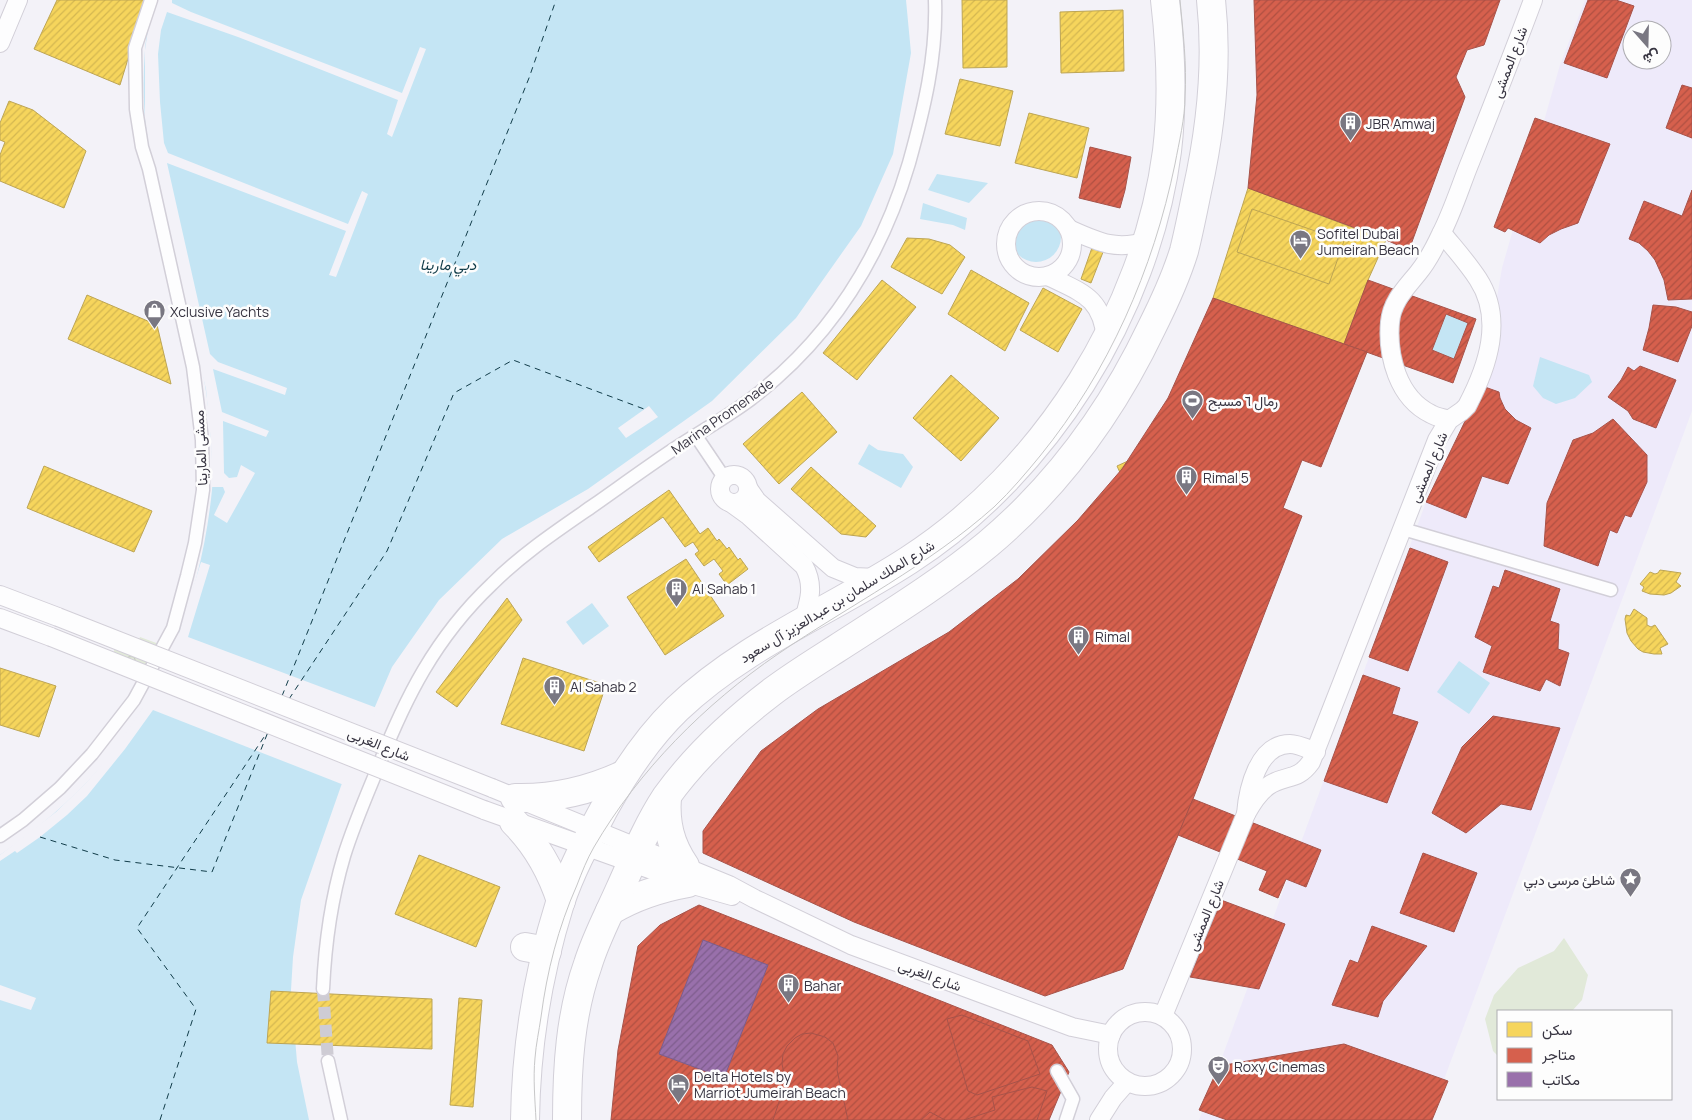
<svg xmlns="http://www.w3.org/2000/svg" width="1692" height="1120" font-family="Manrope,Vazirmatn,sans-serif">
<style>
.built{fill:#eeeafa;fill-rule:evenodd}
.green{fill:#e1e9d9}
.park{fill:url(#park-crowns)}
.water{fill:#c4e5f4}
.pier{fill:#f3f2f8}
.homes{fill:url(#homes-hatch);stroke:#bda554}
.shops{fill:url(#shops-hatch);stroke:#a7534a;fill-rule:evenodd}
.offices{fill:url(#offices-hatch);stroke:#7c5e8c}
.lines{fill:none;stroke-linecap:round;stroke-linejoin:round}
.ferry{stroke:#113c49;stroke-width:1;stroke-dasharray:6 5;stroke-linecap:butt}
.pedestrian-tunnel{stroke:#ceccd4;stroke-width:12;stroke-dasharray:12 6;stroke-linecap:butt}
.pedestrian-casing{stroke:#d2cfd8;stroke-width:15}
.minor-casing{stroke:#d2cfd8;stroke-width:20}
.primary-casing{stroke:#d2cfd8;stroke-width:30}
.pedestrian{stroke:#fdfdfe;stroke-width:12}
.minor{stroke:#fdfdfe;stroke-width:18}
.primary{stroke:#fdfdfe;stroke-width:28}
.tram{stroke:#c7c7c8;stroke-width:1}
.minor-bridge-casing{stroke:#d2cfd8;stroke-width:20;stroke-linecap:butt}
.minor-bridge{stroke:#fdfdfe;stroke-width:18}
.labels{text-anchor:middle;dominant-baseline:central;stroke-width:5;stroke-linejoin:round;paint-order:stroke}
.street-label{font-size:14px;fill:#383542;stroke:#fdfdfd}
.poi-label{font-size:14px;fill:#383542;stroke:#fdfdfd;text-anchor:start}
.water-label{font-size:15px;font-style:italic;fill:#113c49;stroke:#fdfdfd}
</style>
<defs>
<pattern id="park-crowns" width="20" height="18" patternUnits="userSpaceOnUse" patternTransform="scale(1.25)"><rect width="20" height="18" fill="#e1e9d9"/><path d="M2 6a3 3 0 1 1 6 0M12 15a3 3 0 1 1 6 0" fill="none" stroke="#c2c8bb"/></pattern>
<pattern id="homes-hatch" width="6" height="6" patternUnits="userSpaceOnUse" patternTransform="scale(1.25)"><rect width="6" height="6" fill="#f6d55c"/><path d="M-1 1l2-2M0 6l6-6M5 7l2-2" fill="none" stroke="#d4b751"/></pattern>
<pattern id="shops-hatch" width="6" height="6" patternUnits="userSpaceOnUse" patternTransform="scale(1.25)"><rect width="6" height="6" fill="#d6604d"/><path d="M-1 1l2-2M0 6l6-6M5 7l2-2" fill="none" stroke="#af5042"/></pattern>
<pattern id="offices-hatch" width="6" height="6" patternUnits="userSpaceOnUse" patternTransform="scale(1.25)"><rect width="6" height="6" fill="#9970ab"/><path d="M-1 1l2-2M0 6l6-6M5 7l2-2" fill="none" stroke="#7e5d8d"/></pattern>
</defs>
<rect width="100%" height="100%" fill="#f3f2f8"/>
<path class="built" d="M1585,0H1692V411L1429,1120H1199L1426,502L1482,386L1502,268L1560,65ZM1632,30H1662V60H1632Z"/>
<path class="green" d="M1564,938L1588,975L1582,1000L1572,1011H1498V1056L1493,1051L1485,1019L1494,995L1518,968L1554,951Z"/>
<path class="park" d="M140,637L159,644L144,683L108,668L115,648L133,655Z"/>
<g class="water">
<path d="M156,0H906L911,53L893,154L861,226L796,318L712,401L588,489L502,539L439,600L392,667L341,786L301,900L293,957L291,990L297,1062L309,1120H0V855C36,830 70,802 99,769C166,692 202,590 212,490C213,480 212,471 212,461C211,429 208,396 201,364C191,319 179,275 168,231C162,209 155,186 151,163C144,126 142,87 145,50C146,33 151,17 156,0Z"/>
<path d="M937,174L988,183L969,203L928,190Z"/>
<path d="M923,203L967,218L965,230L953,225L920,219Z"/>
<circle cx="1036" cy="237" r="25"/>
<path d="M1446,314L1468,323L1454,359L1432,350Z"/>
<path d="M1540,357L1589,375L1592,382L1575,398L1556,404L1543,398L1533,386Z"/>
<path d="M869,444L878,450L903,454L913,467L901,488L858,464Z"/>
<path d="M592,603L609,626L583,645L566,622Z"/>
<path d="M1459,661L1490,683L1469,714L1437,692Z"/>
</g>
<g class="pier">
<path d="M156,0H172V3L191,12L402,93L420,47L426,49L392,137L387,134L398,100L238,37L167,12L161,30L158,54L160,102L164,143L168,153L348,224L362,191L368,194L336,277L329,275L346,231L167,163L210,354L218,362L287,388L285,395L213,369L222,412L269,431L266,437L223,421L224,473L229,478L237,477L241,465L255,473L227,523L214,515L225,492L223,487H212L211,442L206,389L151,163L145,119V50L148,30Z"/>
<path d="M649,406L658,417L626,438L618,428Z"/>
<path d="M201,562L210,565L188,637L377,708L344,785L153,710L125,749L87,796L67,815L40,837L17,853L15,851L0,861V855L56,812L86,783L100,767L125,734L143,707L141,705L176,633H179Z"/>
<path d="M0,985L36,998L31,1010L0,1000Z"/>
</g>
<g class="homes">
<path d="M57,0H146L120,85L34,49Z"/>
<path d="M962,0H1007V67L963,68Z"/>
<path d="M1264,0H1329L1341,30L1287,53Z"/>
<path d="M1363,0H1394L1387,14L1363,2Z"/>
<path d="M1123,10L1124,71L1061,73L1060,12Z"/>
<path d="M960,79L1013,91L1000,146L945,134Z"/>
<path d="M1377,96L1401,157L1302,197L1277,137Z"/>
<path d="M9,101L33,110L86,151L64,208L0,181V155L5,142L0,140V123Z"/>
<path d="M1029,113L1089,128L1077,178L1015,163Z"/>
<path d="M1248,188L1386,240L1368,280L1344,344L1213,298Z"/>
<path d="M1252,209L1344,241L1329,284L1237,252Z"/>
<path d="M907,238L929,239L950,245L965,257L942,294L891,267Z"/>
<path d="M1094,242L1105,247L1091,283L1081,279Z"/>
<path d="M971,270L1029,303L1005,351L948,314Z"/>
<path d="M882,280L916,307L857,380L823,353Z"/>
<path d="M1043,288L1082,309L1058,352L1020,330Z"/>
<path d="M87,295L157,325L171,384L68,339Z"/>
<path d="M1275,339L1296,390L1215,425L1193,374Z"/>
<path d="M951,375L999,418L961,461L913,418Z"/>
<path d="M802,392L837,432L779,484L743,444Z"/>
<path d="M1211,423L1257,526L1163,568L1117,466Z"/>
<path d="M44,466L152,511L134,552L27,508Z"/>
<path d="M811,467L876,526L866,537L841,534L791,489Z"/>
<path d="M669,490L700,534L708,528L717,541L719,539L727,549L729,547L738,560L740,558L748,569L727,585L719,574L723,571L714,559L704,566L695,554L699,551L693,542L685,547L663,517L599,562L588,547Z"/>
<path d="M686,559L724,616L665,655L627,597Z"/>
<path d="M1660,570L1681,573L1676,582L1681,586L1671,593L1664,595L1650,594L1642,591L1644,587L1640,584L1650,572L1655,574L1658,573Z"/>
<path d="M507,598L522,620L457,707L436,692Z"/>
<path d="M1115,606L1157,707L1074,742L1032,641Z"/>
<path d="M1634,609L1647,618V625L1651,627L1655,625L1668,644L1660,648L1662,654H1654L1643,652L1638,649L1631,641L1627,633L1625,619L1626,615L1630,616Z"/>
<path d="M523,658L606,685L584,751L501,724Z"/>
<path d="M0,668L56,686L39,737L0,725Z"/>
<path d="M1009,723L1043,801L1064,792L1073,814L978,855L969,835L994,824L960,744Z"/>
<path d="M769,759L859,789L826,884L736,854Z"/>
<path d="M419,855L500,887L476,947L395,914Z"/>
<path d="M1045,879L1075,951L1025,973L994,900Z"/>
<path d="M829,962L840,966L834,983L822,979Z"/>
<path d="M865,978L877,982L871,999L859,995Z"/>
<path d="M271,991L432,999V1049L267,1043Z"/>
<path d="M459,998L482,1000L473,1107L450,1105Z"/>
<path d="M912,1009L927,1065L855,1085L840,1029Z"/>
<path d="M695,1095L701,1120H626L624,1112Z"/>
</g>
<g class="shops">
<path d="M1254,0H1500L1484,45L1467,50L1456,77L1465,97L1409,250L1377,236L1248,188L1257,95Z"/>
<path d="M1588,0H1616L1634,6L1607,78L1564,63Z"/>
<path d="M1682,85L1692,88V138L1666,128Z"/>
<path d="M1535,118L1610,144L1578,223L1561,229L1549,235L1540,243L1508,228L1505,232L1494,227Z"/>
<path d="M1090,147L1131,157L1125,190L1120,208L1079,198Z"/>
<path d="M1692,190V299L1668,300L1664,280L1655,260L1648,251L1639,243L1629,239L1644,201L1682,216Z"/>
<path d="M1368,280L1476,319L1453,383L1344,344ZM1446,314L1468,323L1454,359L1432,350Z"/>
<path d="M1213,298L1367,352L1321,467L1302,460L1283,508L1302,516L1193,799L1123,969L1045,996L854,922L703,853V831L761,751L818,709L949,632L1018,579L1078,520L1122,469L1168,398Z"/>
<path d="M1653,305L1676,307L1692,312V326L1678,362L1643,350L1649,328Z"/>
<path d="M1640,366L1676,380L1656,428L1633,419L1628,411L1608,397L1621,380L1628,367L1634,371Z"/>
<path d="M1482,386L1499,392L1500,398L1505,409L1516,420L1531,428L1508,484L1482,476L1466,518L1426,502Z"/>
<path d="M1613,419L1647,455V482L1631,517L1625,515L1617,533L1610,530L1598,566L1544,546L1547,503L1573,440L1593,433Z"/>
<path d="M1410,548L1448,562L1408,671L1369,657Z"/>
<path d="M1505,570L1560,589L1550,621L1559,624L1558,649L1569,653L1560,686L1546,679L1540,691L1483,672L1492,646L1475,637L1493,586L1499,588Z"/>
<path d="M1363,675L1400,688L1392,714L1418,722L1387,803L1324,781Z"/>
<path d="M1493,716L1560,728L1531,810L1501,804L1466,833L1432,813L1462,747Z"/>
<path d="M1193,799L1321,850L1306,887L1286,879L1278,898L1259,890L1267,871L1178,835Z"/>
<path d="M1423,853L1477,873L1454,932L1400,913Z"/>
<path d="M1221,900L1285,924L1259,989L1190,977Z"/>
<path d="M699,905L1052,1045L1069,1072L1049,1120H611L618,1050L638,946L660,925Z"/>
<path d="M1372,926L1427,946L1383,1001L1378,1017L1332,1005L1350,960L1358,963Z"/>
<path d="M962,1015L1028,1041L1040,1074L977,1095L968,1091L947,1019Z"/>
<path d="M811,1033L825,1037L833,1043L838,1056L837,1070L848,1120H773L780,1099L790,1079L784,1073L782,1064L783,1054L787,1046L795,1038L802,1034Z"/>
<path d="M1344,1044L1448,1081L1432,1120H1227L1199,1110L1219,1066Z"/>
<path d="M1032,1087L1047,1091L1037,1120H964L995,1110L992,1097Z"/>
<path d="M930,1112L945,1120H921Z"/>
</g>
<path class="offices" d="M703,940L768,965L724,1078L659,1054Z"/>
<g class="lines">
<g class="ferry">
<path d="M282,696L529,78L556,0"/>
<path d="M289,699L387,551L454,393L513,360L644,409"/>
<path d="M40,837L115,860L212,872L268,732"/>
<path d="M160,1120L196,1009L137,928L266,734"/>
</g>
<path class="pedestrian-tunnel" d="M323,989L328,1061"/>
<defs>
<g id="pedestrian">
<path d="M696,436L725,479"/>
<path d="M1403,529L1611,590"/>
<path d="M0,836L23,820L60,788L92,754L134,700L173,628L187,576L195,543L203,490L202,440L193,367L149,169L142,147L136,109L135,48L151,0"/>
<path d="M323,989C325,944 331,900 344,856C353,827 365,799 377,770C405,698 435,638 492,584C523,553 558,530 594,505C621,486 647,467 674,449C700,432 727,417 751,399C831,338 881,258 909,163C924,109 937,56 935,0"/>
<path d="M328,1061L341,1120"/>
<path d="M1057,1071L1073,1099L1066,1120"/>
</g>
<g id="minor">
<path d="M0,43L18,0"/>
<circle cx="1039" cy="244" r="33"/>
<path d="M1069,229C1098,242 1116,251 1147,241"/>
<path d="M1048,276C1082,293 1102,297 1106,339"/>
<path d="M1449,420C1443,418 1436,417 1431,414C1398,398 1387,356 1390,322C1392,301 1406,288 1418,273C1427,262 1435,247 1441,234C1453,211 1461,184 1471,160C1492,107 1513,54 1533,0"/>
<circle cx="734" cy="489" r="14"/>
<path d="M748,488L757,501L833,568L855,577L876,578"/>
<path d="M731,503L749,516L804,566C815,586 809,602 803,622"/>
<path d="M0,595L58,617"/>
<path d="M0,618L51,637"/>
<path d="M492,788L729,885L755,899L851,945L1072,1027L1111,1035"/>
<path d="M484,810L697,886L732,896"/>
<path d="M1246,814C1252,803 1258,793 1268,786C1285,774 1297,782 1311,762L1437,440L1449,420L1462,411L1467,406C1488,366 1504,319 1478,279C1467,262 1454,248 1442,233"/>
<circle cx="1145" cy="1049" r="37"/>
<path d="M1163,1016L1246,814C1248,789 1258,744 1290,744C1298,744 1308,749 1316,752"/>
<path d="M1099,1120L1113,1098L1127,1082"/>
</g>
<g id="primary">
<path d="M667,797C665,823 670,844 685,866"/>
<path d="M515,798C554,799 588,791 623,775"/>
<path d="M514,822C537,845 551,870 561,901"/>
<path d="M610,911C635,896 660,888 688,883"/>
<path d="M525,947L547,951"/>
<path d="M525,1120C526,1047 538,973 560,903C571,870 588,839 604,809C624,773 647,738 677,709C744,645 832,610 909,560C1045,472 1146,312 1167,151C1173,101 1171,51 1165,0"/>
<path d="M567,1120C567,1067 570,1015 588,964C596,938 609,914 620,889C634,858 647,826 666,797C694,758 735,720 773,691C793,676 814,663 836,649C887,616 941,583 988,544C1058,485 1113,409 1152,327C1164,303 1176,277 1184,251C1189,231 1193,211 1197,191C1211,128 1218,64 1211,0"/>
</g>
</defs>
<use href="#pedestrian" class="pedestrian-casing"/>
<use href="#minor" class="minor-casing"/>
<use href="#primary" class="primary-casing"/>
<use href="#pedestrian" class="pedestrian"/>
<use href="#minor" class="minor"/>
<use href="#primary" class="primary"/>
<path class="tram" d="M536,1120C535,1100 533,1078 535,1058C536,1044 539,1031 541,1017C547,971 558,928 577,885C582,872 587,859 594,847C639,770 705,704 778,654C850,605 929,565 994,507C1011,491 1026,473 1040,456C1109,371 1153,270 1175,164C1179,142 1185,119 1185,96C1187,65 1183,32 1180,0"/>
<defs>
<g id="minor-bridge">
<path d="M58,617L492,788"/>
<path d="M51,637L484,810"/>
</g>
</defs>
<use href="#minor-bridge" class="minor-bridge-casing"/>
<use href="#minor-bridge" class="minor-bridge"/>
</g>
<defs>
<symbol id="building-pin" viewBox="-11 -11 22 30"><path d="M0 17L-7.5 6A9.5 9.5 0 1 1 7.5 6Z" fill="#797782" stroke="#fdfdfd"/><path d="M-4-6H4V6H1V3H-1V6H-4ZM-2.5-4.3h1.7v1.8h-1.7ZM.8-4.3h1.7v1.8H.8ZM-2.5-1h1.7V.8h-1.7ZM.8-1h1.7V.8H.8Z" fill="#fff"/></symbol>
<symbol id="hotel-pin" viewBox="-11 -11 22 30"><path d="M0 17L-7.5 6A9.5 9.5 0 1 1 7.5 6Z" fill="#797782" stroke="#fdfdfd"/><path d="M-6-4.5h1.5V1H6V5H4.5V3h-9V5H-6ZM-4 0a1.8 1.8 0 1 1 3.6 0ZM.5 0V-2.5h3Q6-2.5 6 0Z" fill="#fff"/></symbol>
<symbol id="shop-pin" viewBox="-11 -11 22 30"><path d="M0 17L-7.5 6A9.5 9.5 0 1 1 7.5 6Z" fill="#797782" stroke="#fdfdfd"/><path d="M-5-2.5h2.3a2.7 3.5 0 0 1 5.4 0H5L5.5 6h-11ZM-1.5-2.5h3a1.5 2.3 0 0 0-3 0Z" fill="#fff"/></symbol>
<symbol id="stadium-pin" viewBox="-11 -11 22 30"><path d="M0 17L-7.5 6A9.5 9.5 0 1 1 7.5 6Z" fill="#797782" stroke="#fdfdfd"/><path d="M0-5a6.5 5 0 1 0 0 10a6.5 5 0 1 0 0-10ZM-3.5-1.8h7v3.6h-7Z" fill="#fff"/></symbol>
<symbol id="sight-pin" viewBox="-11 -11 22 30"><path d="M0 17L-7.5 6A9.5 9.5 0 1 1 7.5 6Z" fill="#797782" stroke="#fdfdfd"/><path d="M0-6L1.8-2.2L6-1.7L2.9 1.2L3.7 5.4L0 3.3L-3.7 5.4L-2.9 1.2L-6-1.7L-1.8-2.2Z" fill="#fff"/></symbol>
<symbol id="theatre-pin" viewBox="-11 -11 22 30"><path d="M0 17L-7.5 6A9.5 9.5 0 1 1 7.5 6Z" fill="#797782" stroke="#fdfdfd"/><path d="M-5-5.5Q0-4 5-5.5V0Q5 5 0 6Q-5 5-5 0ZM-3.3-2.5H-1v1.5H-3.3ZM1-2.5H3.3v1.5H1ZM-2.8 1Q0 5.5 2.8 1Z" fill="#fff"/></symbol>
</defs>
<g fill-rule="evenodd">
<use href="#building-pin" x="1338" y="110" width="25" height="34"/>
<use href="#hotel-pin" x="1288" y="228" width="25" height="34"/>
<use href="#shop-pin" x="142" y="298" width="25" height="34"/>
<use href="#stadium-pin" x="1180" y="388" width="25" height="34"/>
<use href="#building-pin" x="1174" y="464" width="25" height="34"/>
<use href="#building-pin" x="664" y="576" width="25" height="34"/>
<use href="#building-pin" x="1066" y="624" width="25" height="34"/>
<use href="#building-pin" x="542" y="674" width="25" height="34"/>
<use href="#sight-pin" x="1618" y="866" width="25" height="34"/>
<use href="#building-pin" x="776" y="972" width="25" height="34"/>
<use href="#theatre-pin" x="1206" y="1054" width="25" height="34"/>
<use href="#hotel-pin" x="666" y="1072" width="25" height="34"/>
</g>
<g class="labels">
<g class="street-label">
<text transform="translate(1509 62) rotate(-69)">شارع الممشى</text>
<text transform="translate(722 416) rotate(-35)">Marina Promenade</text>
<text transform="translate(200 448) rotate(-93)">ممشى المارينا</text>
<text transform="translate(1428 467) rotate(-67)">شارع الممشى</text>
<text transform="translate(837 601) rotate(-31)">شارع الملك سلمان بن عبدالعزيز آل سعود</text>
<text transform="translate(379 744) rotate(22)">شارع الغربى</text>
<text transform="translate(1205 915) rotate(-68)">شارع الممشى</text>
<text transform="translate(930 975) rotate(20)">شارع الغربى</text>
</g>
<g class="poi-label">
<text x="1366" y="123">JBR Amwaj</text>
<text x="1317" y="233">Sofitel Dubai<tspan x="1317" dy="16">Jumeirah Beach</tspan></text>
<text x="170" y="311">Xclusive Yachts</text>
<text x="1208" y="400">رمال ٦ مسبح</text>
<text x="1203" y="477">Rimal 5</text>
<text x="692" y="588">Al Sahab 1</text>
<text x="1095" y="636">Rimal</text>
<text x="570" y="686">Al Sahab 2</text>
<text x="1615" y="879" text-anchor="end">شاطئ مرسى دبي</text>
<text x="804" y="985">Bahar</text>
<text x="1234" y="1066">Roxy Cinemas</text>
<text x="694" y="1076">Delta Hotels by<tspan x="694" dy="16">Marriot Jumeirah Beach</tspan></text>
</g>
<g class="water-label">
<text x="448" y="264">دبي مارينا</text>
</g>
</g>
<rect x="1497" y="1010" width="175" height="90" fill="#fdfdfd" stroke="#aeadb2"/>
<rect x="1507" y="1022" width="25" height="15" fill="#f6d55c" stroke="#aeadb2"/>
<text x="1542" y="1035" font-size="15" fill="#383542">سكن</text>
<rect x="1507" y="1048" width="25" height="15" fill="#d6604d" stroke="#aeadb2"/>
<text x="1542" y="1060" font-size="15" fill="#383542">متاجر</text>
<rect x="1507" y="1072" width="25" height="15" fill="#9970ab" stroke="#aeadb2"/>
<text x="1542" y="1085" font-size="15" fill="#383542">مكاتب</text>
<g transform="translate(1647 45) rotate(160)"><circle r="24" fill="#fdfdfd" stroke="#aeadb2"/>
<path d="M0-4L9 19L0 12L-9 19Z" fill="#797782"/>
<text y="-8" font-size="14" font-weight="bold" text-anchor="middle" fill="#383542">ش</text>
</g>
</svg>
